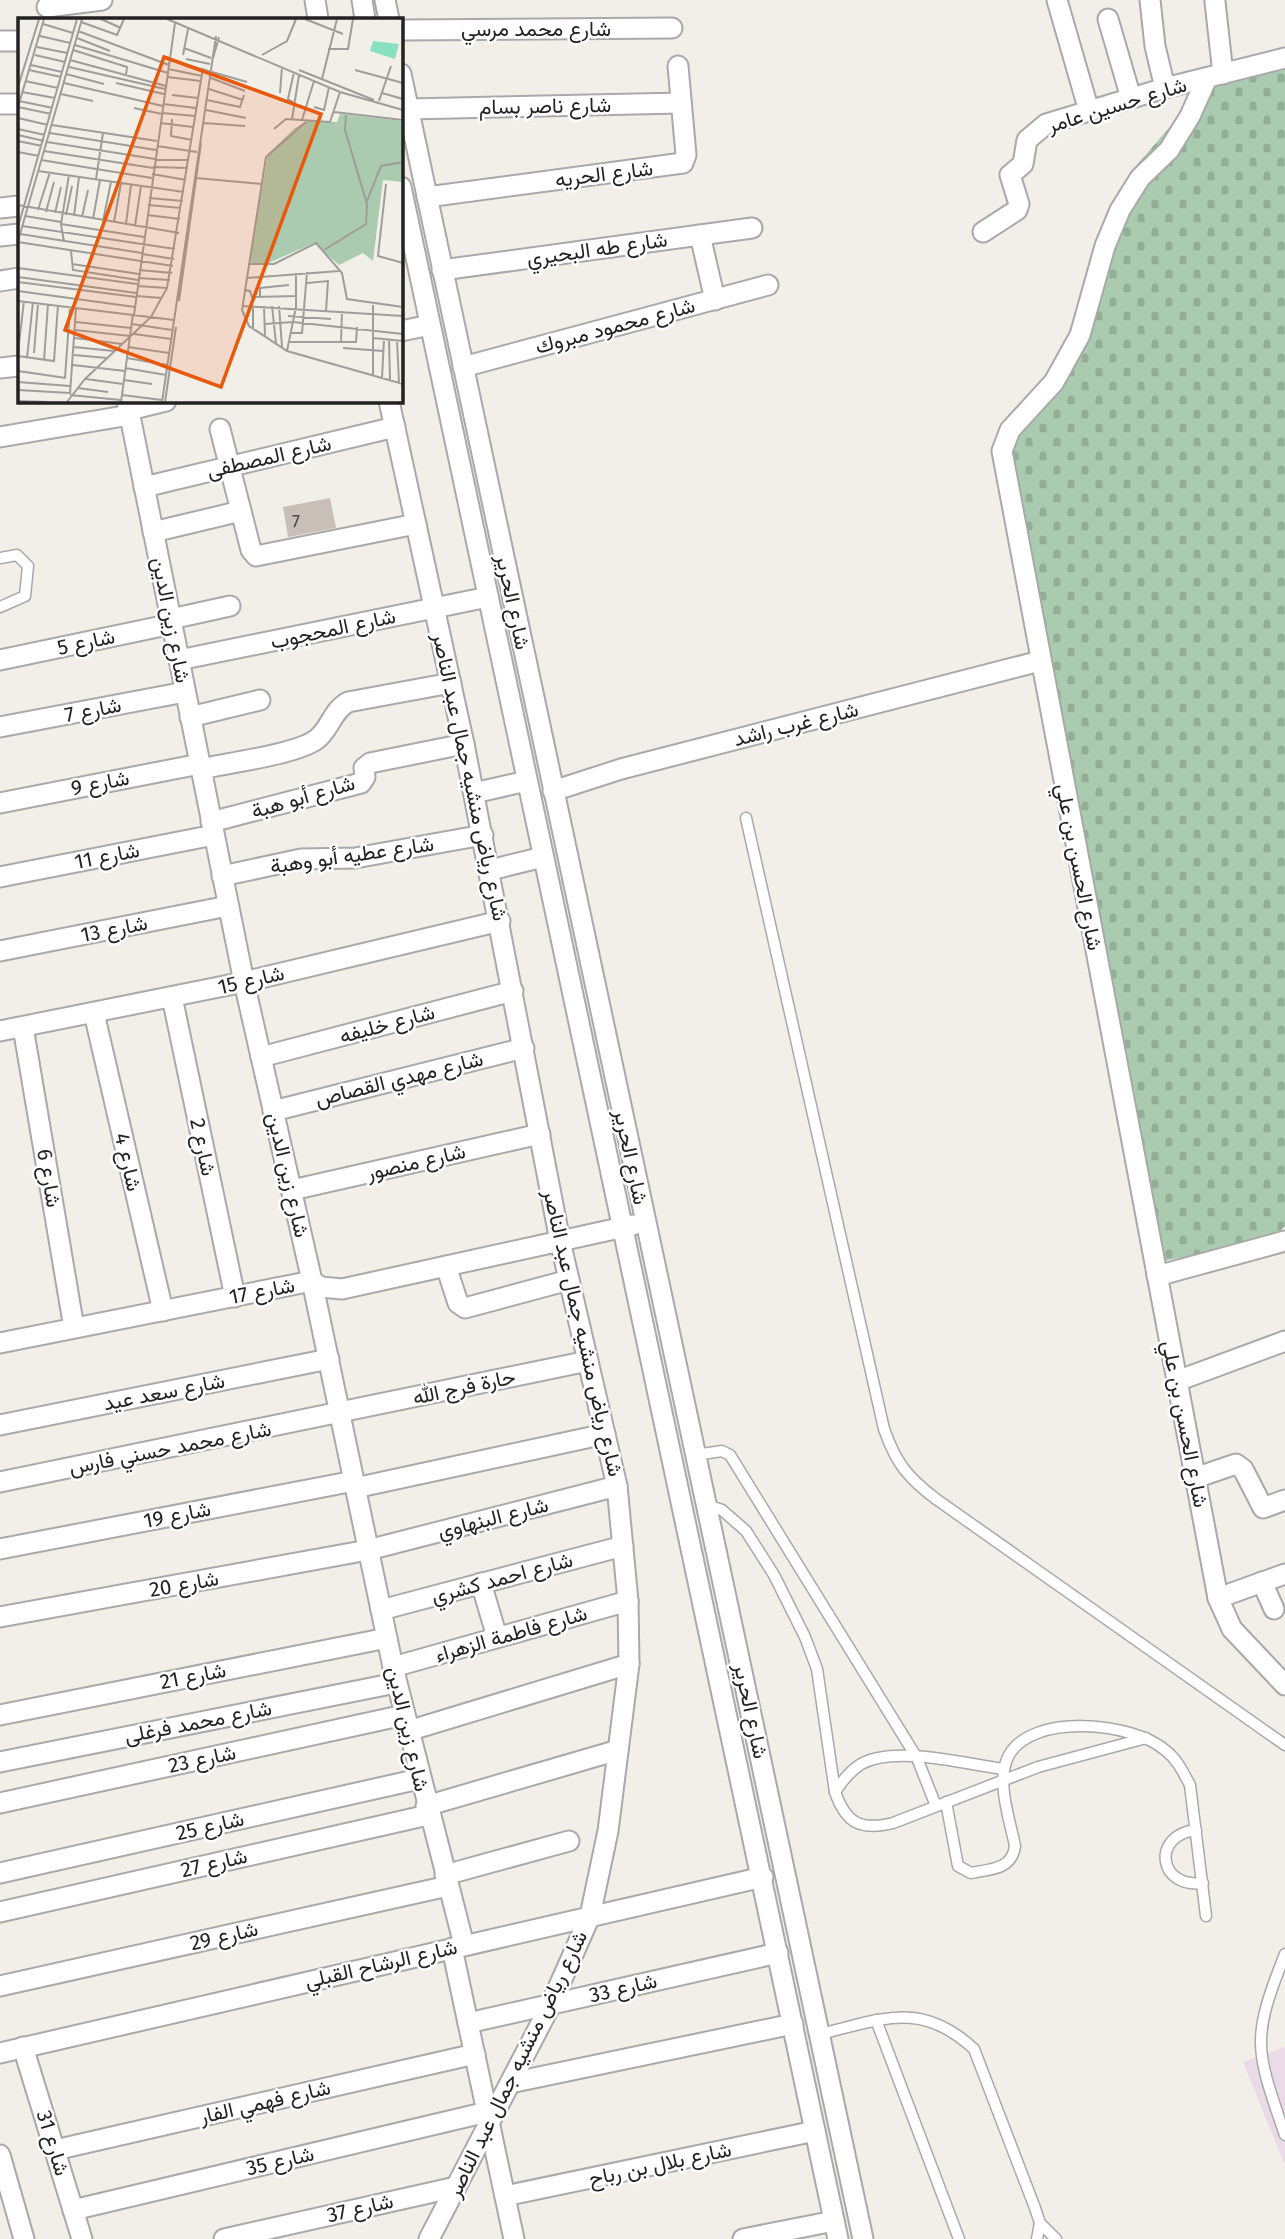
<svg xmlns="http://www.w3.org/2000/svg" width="1285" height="2239" font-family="'Fira Sans',Vazirmatn,sans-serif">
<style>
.industrial{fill:#ebdbe8}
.cemetery{fill:url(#cemetery-stones)}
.building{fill:#c7bfb8}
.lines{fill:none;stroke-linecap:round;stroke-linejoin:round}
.service-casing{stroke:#a9a9a9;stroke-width:13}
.minor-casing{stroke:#a9a9a9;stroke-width:23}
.service{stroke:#fff;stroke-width:10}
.minor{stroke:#fff;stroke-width:19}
.labels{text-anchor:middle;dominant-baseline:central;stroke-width:5;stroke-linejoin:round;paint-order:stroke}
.number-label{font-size:18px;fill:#4b4948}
.street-label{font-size:21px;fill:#222;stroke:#fff}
.inset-road{fill:none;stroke:#9f9d99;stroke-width:2}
.view{fill:#e8590c;fill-opacity:0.15;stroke:#e8590c;stroke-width:3.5}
.inset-edge{fill:none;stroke:#222;stroke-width:3.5}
</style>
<defs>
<pattern id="cemetery-stones" width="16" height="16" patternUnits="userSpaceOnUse" patternTransform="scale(1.75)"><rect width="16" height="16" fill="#aacbaf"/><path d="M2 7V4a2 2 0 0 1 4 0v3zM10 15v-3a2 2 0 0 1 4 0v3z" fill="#92ae96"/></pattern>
</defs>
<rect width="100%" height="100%" fill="#f2efe9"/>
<path class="industrial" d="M1285,2047V2166L1243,2062Z"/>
<path class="cemetery" d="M1285,60V1226L1270,1241L1159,1262L1007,432L1059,374L1135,167L1207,84Z"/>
<path class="building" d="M330,498L336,528L288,537L283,507Z"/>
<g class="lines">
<defs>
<g id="service">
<path d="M0,558L17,555L28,566L25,596L0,607"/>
<path d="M746,818L884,1429C896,1463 907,1477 936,1499L1285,1745"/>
<path d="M695,1455L722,1451L730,1455L917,1758L936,1806"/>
<path d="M707,1505L722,1510L746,1531L774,1575L805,1637L817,1669L835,1792C846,1823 860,1831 893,1823L1038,1767L1146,1738"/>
<path d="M835,1792C842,1781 850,1771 861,1764C895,1745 965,1764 1003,1769"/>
<path d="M946,1802L958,1866L971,1873C990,1869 1012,1870 1015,1846C1010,1820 996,1782 1008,1757C1030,1712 1133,1722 1165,1750C1177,1759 1183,1772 1190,1785L1206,1916"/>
<path d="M1196,1830C1151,1835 1158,1889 1203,1883"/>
<path d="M1285,1954C1251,2040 1255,2048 1285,2135"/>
<path d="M876,2020L959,2239"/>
<path d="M820,2034C883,2019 921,2000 974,2049L1035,2208L1040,2223L1037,2239"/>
<path d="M1040,2223L1056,2239"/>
</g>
<g id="minor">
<path d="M315,0L318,19"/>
<path d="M362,0L365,19"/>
<path d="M385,0L389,19"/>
<path d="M1057,0L1089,111"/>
<path d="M1150,0L1155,46L1165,88"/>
<path d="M1215,2L1223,74"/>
<path d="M47,7L102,0"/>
<path d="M1108,19L1131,98"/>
<path d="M401,30L672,28"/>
<path d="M0,41H19"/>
<path d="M401,74L863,2239"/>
<path d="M1207,78L1190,116L1169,150L1140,178L1120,210L1105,246L1080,335L1054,382L1010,430L1002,451L1218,1598L1232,1629L1285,1685"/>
<path d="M0,104H19"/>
<path d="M408,109L681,103"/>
<path d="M401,187L838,2239"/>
<path d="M427,197L683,163L686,155L678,66"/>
<path d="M0,208L19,206"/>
<path d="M983,232L1017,210L1019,204L1010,175L1023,164L1027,140L1046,124L1165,88L1285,58"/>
<path d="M700,235L715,300"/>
<path d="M0,236L19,234"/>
<path d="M442,270L752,228"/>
<path d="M0,281L19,278"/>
<path d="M401,331L430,325"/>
<path d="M463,367L768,285"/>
<path d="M0,368L19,366"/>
<path d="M127,401L244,982L312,1281L393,1667L464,1945"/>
<path d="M389,401L464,744L560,1241L617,1486L628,1601L629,1664L608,1831L590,1916L551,2004L429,2239"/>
<path d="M129,410L166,401"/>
<path d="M220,429L251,550L256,556L416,524"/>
<path d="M0,437L130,415"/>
<path d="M144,487L395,427"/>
<path d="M153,532L241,511"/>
<path d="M171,619L230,606"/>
<path d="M0,660L172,624"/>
<path d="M179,660L488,597"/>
<path d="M190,717L260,700"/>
<path d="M0,727L185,692"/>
<path d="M201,769C228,763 298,754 317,739C330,729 332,711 348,702L451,683"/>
<path d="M553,791L621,769L1040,661"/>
<path d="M474,793L527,781"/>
<path d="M0,803L200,764"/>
<path d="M211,822L361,783L365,777L364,768L370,763L464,744"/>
<path d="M490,870L543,857"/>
<path d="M222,876L301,859L355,858L483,835"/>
<path d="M0,877L214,835"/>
<path d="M0,951L228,906"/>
<path d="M172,997L235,1297"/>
<path d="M94,1013L163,1311"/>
<path d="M23,1027L74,1328"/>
<path d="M0,1031L244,982L500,921"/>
<path d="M261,1057L513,991"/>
<path d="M273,1111L524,1048"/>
<path d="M292,1190L540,1134"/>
<path d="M446,1266L458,1303L465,1308L569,1280"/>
<path d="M1157,1276L1285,1241"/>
<path d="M0,1343L312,1281L321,1287L342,1289L633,1225"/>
<path d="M1177,1381L1285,1341"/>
<path d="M0,1425L329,1359"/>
<path d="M1195,1478L1236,1464L1243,1469L1263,1508L1285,1500"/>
<path d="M0,1482L588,1361"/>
<path d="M355,1488L605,1434"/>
<path d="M0,1549L354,1481"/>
<path d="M1262,1582L1274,1609"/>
<path d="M481,1583L497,1637"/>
<path d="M1218,1598L1285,1574"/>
<path d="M381,1610L623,1546"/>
<path d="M0,1617L368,1550L617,1486"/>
<path d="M393,1667L628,1601"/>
<path d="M0,1715L387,1638"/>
<path d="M408,1731L629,1664"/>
<path d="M0,1762L396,1683"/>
<path d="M0,1803L404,1715"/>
<path d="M426,1806L618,1750"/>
<path d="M0,1873L419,1779"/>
<path d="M445,1875L569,1841"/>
<path d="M0,1912L428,1815"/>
<path d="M452,1948L514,2239"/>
<path d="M0,1986L448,1886"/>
<path d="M468,2023L778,1953"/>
<path d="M23,2047L82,2239"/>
<path d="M0,2053L763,1877"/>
<path d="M510,2083L793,2024"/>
<path d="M55,2150L475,2054"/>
<path d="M0,2155L24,2239"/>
<path d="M505,2196L815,2131"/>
<path d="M73,2210L487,2112"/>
<path d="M224,2239L456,2187"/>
<path d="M743,2239L834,2221"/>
</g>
</defs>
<use href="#service" class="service-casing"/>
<use href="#minor" class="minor-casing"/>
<use href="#service" class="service"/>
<use href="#minor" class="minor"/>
</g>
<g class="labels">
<g class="number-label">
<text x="296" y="522">7</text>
</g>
<g class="street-label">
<text x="536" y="29">شارع محمد مرسي</text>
<text transform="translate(1117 105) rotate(-17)">شارع حسين عامر</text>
<text transform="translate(545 106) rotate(-1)">شارع ناصر بسام</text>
<text transform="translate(604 174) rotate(-7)">شارع الحريه</text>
<text transform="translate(597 249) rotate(-8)">شارع طه البحيري</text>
<text transform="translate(615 326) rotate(-15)">شارع محمود مبروك</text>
<text transform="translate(269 457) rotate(-13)">شارع المصطفى</text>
<text transform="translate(513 602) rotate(78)">شارع الحرير</text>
<text transform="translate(171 620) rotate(79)">شارع زين الدين</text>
<text transform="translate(333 629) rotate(-12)">شارع المحجوب</text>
<text transform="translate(86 642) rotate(-12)">شارع 5</text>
<text transform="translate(93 710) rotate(-11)">شارع 7</text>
<text transform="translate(796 724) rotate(-14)">شارع غرب راشد</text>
<text transform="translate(470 777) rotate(78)">شارع رياض منشيه جمال عبد الناصر</text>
<text transform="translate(100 783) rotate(-11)">شارع 9</text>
<text transform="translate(303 797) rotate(-16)">شارع أبو هبة</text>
<text transform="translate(352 855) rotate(-8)">شارع عطيه أبو وهبة</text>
<text transform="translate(107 856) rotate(-11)">شارع 11</text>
<text transform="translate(1079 867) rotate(79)">شارع الحسن بن علي</text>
<text transform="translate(114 929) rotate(-11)">شارع 13</text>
<text transform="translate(251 980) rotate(-13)">شارع 15</text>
<text transform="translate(387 1024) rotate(-15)">شارع خليفه</text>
<text transform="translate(399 1079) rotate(-14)">شارع مهدي القصاص</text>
<text transform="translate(203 1147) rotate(78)">شارع 2</text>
<text transform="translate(631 1157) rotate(78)">شارع الحرير</text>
<text transform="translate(128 1162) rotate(77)">شارع 4</text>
<text transform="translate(416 1162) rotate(-13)">شارع منصور</text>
<text transform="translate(288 1175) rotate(77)">شارع زين الدين</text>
<text transform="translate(49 1178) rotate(80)">شارع 6</text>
<text transform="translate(262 1291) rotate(-11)">شارع 17</text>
<text transform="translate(583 1333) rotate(77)">شارع رياض منشيه جمال عبد الناصر</text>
<text transform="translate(464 1387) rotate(-12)">حارة فرج الله</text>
<text transform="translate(164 1392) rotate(-11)">شارع سعد عيد</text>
<text transform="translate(1185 1424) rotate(79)">شارع الحسن بن علي</text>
<text transform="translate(170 1448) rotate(-11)">شارع محمد حسني فارس</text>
<text transform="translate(177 1515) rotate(-11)">شارع 19</text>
<text transform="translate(493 1518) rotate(-14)">شارع البنهاوي</text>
<text transform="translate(502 1578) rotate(-15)">شارع احمد كشري</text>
<text transform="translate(184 1584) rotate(-10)">شارع 20</text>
<text transform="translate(511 1634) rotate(-16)">شارع فاطمة الزهراء</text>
<text transform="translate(193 1676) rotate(-11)">شارع 21</text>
<text transform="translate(751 1711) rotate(78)">شارع الحرير</text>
<text transform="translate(198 1722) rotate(-11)">شارع محمد فرغلى</text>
<text transform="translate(408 1729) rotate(77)">شارع زين الدين</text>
<text transform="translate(202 1759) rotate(-12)">شارع 23</text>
<text transform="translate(210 1826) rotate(-13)">شارع 25</text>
<text transform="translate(214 1863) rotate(-13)">شارع 27</text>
<text transform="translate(224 1936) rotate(-13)">شارع 29</text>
<text transform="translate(381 1964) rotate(-13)">شارع الرشاح القبلي</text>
<text transform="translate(623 1988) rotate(-13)">شارع 33</text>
<text transform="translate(517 2064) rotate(-64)">شارع رياض منشيه جمال عبد الناصر</text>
<text transform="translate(265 2102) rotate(-13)">شارع فهمي الفار</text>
<text transform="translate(53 2143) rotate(73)">شارع 31</text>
<text transform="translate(280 2161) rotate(-13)">شارع 35</text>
<text transform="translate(660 2164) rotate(-12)">شارع بلال بن رباح</text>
<text transform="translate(360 2208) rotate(-13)">شارع 37</text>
</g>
</g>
<g transform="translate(18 18)">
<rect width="385" height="385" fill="#f2efe9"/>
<path d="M322,96L385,103V164L365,162L355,243L345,235L321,247L296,225L246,247L231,244L250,136L277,110L289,103L319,104Z" fill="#aacbaf"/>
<path d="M355,23L381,26L377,41L352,33Z" fill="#88e0be"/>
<path class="inset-road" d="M83,1L103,10M149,1L322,74L385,92M287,1L325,16M63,4L99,17L106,1M25,6L55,15M60,13L151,47M22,18L52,25M59,20L92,33M57,27L150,55M19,29L49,35M166,30L193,40M310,31H330L335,1M55,32L109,49L108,57M17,37L47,44M165,37L170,11M244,37L269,23L278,1M195,40L201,19M168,41L192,46M52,42L148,68M152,42L229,64M13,47L44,54M51,49L147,71M150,51L184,58M11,52L43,59M281,52L356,82M337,52L385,65M48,56L86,66M149,59L183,63M193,60L227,73M304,61L319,1M7,63L40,70M46,65L145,88M98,65L146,76M0,69L21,1M191,71L225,82M4,74L37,80M262,75L264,49M364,75L385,81M43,76L75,83M154,77L180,80M189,82L222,89L226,77M1,83L35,90M361,83L373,48M275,84L270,81L276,54M145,86L178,90M0,89L26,1M0,89L33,96M296,89L306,92L311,69M116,90L144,96M188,92L228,100M316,94L385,102M144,95L177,98M0,100L30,107M154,101L153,118L174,122M274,101L281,57M284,102L296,63M290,102L248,139L224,292L231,308L269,333L385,366M142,105L175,109M186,105L227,108M34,107L139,123M0,111L27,117M256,111L268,101L312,104L322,74M32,115L138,132M0,117L26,123M0,123L24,128M29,124L137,141M139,128L179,134M26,133L135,150M0,134L21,138M23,142L134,160M137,142H171M135,149L170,150M20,153L166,174M134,156L168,162M178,160L244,166M78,161L85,115M368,166L360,238L385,245M131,180L165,183M349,183L363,148L385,144M0,187L161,215M130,187L163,190M20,192L32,154M28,194L36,164M37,195L43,169M48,197L54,168M129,197L162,201M7,198L43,204M56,198L61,159M64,199L70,172M75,201L82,162M85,203L93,164M96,204L103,165M43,206L126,219M108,206L113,167M4,208L157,231M117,208L123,168M0,209L59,1M2,216L124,235M0,223L64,1M0,224L155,248M46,224L43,206L51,157M306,232L348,206L349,186L327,112L328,97M53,233L55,252L120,262M124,236L156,241M54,246L121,256M230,246H256L298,225L324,255L329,281L385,289M0,250L119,266M121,252L154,255M0,259L118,275M120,260L152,262M228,260L321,253M0,264L118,279M289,265L310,263L308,293M119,268L149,270M226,272L232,273L234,279L279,278M0,273L117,289M118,278L144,280M242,279V270L271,267M0,283L156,302M161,283L183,125M224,288L385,298M235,288V311M246,288L247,319M254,288L258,325M261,288L264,329M116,297L157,5M270,298L313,301M58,304L113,310M114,306L154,312M247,306L275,304L385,316M57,312L112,318M273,315H284L289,254M116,316L153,321M57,320L104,326M355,320L385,323M371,321L372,362M379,322L381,365M271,324H338L339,309M323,324L324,293M56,329L96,333M110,329L151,335M325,330L365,333M269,333L278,289V255M0,334L6,283M16,335L20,285M56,337L89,340M0,338L36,343L40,287M9,340L15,284M109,340L149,347M26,343L30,286M55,347L107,353M107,350L148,357M0,353L48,360M355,357V287M47,360L52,289M364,360L366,321M68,361L105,366M106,362L134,366M0,364L52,368M60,370L90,374M0,372L52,375M52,376L58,290M52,377L103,382M104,377L144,382M0,383L31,384M49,384L67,361L133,299L149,270L185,50M103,384L115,296M144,384L198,18M147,384L158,309"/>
<path class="view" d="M146,39L303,96L203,369L47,312Z"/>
<rect width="385" height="385" class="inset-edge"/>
</g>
</svg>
